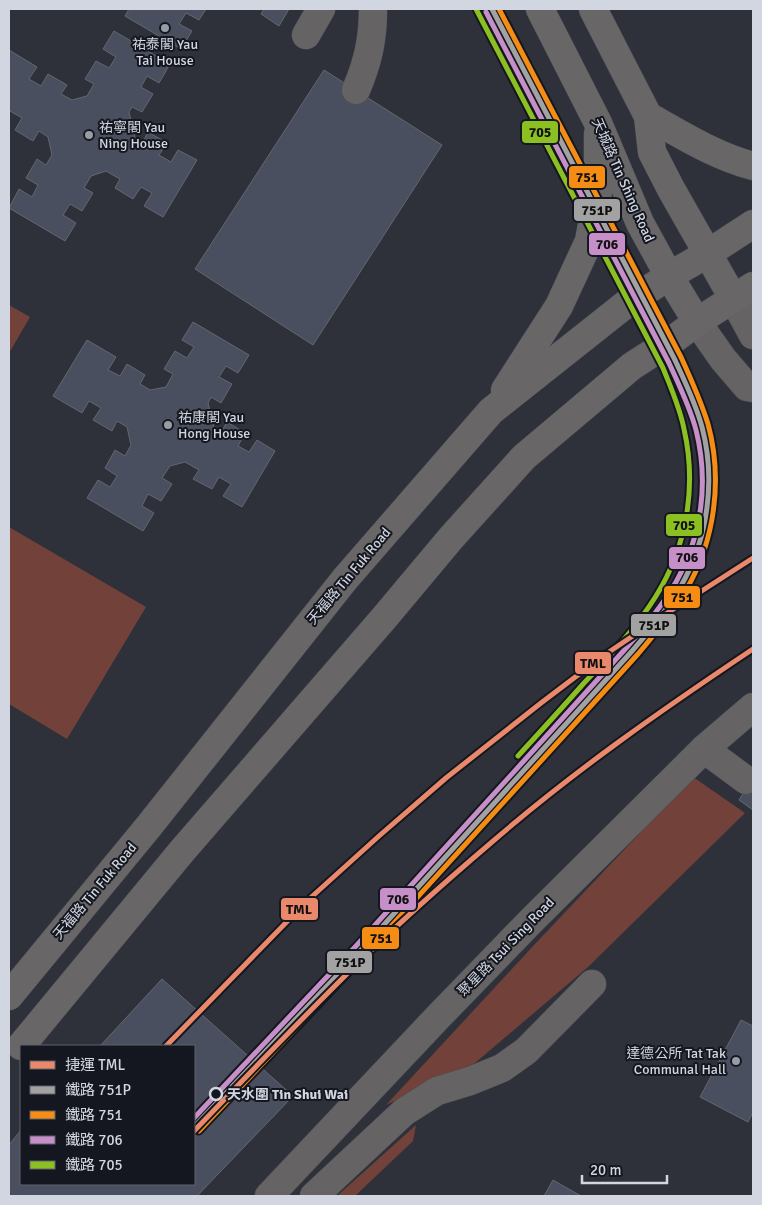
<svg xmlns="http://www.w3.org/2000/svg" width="762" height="1205" font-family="Signika,'Noto Sans TC',sans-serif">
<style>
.green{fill:#72413a}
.building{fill:#494f5e;stroke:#64676f}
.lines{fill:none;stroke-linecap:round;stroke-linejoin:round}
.minor-casing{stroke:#4c5057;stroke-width:29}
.major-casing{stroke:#4c5057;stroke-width:29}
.minor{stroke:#666364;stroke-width:28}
.major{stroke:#696668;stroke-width:28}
.rail-1-casing{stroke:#14171f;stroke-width:9}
.rail-2-casing{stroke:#14171f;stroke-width:9}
.rail-3-casing{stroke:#14171f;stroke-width:9}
.rail-4-casing{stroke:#14171f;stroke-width:9}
.rail-1{stroke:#a2a2a2;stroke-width:5}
.rail-2{stroke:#f58c14;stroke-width:5}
.rail-3{stroke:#c68fc7;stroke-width:5}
.rail-4{stroke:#8cc022;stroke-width:5}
.metro-1-casing{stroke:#14171f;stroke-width:9}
.metro-1{stroke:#e9886a;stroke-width:5}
.poi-dot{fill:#989ca6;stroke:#14171f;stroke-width:2}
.stop-dot{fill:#14171f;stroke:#d1d6e0;stroke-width:2.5}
.labels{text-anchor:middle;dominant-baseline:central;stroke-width:4;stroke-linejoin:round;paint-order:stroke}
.poi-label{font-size:14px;fill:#d1d6e0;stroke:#14171f;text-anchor:start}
.street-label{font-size:14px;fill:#d1d6e0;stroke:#14171f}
.stop-label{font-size:14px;font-weight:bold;fill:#d1d6e0;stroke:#14171f;text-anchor:start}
.line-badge{stroke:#14171f;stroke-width:2}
.pale-badge-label{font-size:14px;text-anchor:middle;font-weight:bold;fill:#111}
</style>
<rect width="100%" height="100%" fill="#2e313a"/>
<g class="green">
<path d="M9,305L30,317L9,353Z"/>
<path d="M9,527L146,607L67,739L9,704Z"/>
<path d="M693,777L745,813L588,967L475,1063L386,1105L535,944Z"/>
<path d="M416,1125L413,1141L355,1196H337Z"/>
</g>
<g class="building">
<path d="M129,9H206L199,20L186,13L179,24L192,31L181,49L125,16Z"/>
<path d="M264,9H289L279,26L261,14Z"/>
<path d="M114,31L170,64L159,83L147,76L141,87L153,94L142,112L132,107L129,112L135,138L143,142L148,132L167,143L159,155L171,162L178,150L197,160L163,217L144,206L152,193L141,187L133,199L115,188L120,179L106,171L91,176L84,188L93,193L82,211L70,204L63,215L76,223L65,241L9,208L19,189L32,197L38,185L26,178L37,159L46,165L52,155L48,137L39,131L33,141L15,130L22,118L10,111L9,114V50L37,67L29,79L41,86L48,74L67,85L61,94L72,100L87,96L94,84L85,79L96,61L109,68L116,57L103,49Z"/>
<path d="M324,70L442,145L313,345L195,269Z"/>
<path d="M193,322L249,355L238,373L226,366L219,377L232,384L221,403L211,397L208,403L214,428L221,432L227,422L245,433L238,446L249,452L257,440L275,451L242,507L223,496L231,484L219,477L212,489L193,479L199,470L185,462L170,466L162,478L172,484L161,501L148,494L142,506L154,513L143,531L87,498L98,480L110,487L117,476L105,468L115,450L125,456L131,445L127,427L117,421L112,431L93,420L101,408L89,401L82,413L53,396L87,340L116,357L108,370L120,376L127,364L145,375L140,384L150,390L166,387L173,374L164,369L175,351L187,358L194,347L182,340Z"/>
<path d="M753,778V810L739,800Z"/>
<path d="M162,979L293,1096L197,1196H9V1145L21,1130V1184H194V1046H100Z"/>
<path d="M741,1020L753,1026V1112L748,1122L700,1097Z"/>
<path d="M553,1180L581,1196H544Z"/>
</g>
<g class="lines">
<defs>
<g id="minor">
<path d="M306,35L321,9"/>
<path d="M356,90C368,62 373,39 373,9"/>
<path d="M733,298L753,335"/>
<path d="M697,322L723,359L747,387L753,388"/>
<path d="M704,749L746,780"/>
<path d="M269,1196L438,1017L531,921L704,749L753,707"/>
<path d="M314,1196L404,1112L437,1091L470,1081L502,1068L526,1051L592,984"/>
</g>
<g id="major">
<path d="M540,9L598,123L640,223L669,276L697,322"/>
<path d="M593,9L648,116L652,152L671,189L733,298"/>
<path d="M648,116C682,135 715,156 753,166"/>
<path d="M505,390L559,306L589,241L598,192V134"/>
<path d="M9,996L149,826L345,579L491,411L626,304L669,276L707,254L753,224"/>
<path d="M21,1046L182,851L384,618L451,538L524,457L632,366L674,339L697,322L753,286"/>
</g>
</defs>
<use href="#minor" class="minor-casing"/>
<use href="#major" class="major-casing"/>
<use href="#minor" class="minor"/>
<use href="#major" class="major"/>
<defs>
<path id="rail-1" d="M194,1127L361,950L633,650C650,630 668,609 681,586C708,538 716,480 702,427C696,404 685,382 675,360L492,9"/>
<path id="rail-2" d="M199,1131L365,955L638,654C655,634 672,613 686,590C715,541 723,479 708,424C701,401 691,379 681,357L499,9"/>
<path id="rail-3" d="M194,1118L356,946L628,646C645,626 663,605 676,582C702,535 709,482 696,430C690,407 679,385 669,363L486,12"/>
<path id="rail-4" d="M476,9L663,368C671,388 680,408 684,429C697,486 687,546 656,596C636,628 610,656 584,683C562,708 540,732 518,756"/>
</defs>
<use href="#rail-1" class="rail-1-casing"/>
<use href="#rail-2" class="rail-2-casing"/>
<use href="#rail-3" class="rail-3-casing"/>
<use href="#rail-4" class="rail-4-casing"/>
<use href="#rail-1" class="rail-1"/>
<use href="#rail-2" class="rail-2"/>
<use href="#rail-3" class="rail-3"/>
<use href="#rail-4" class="rail-4"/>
<defs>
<g id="metro-1">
<path d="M166,1046L307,901L379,836L446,778L541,703L603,656L658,619L753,558"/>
<path d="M194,1131C247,1076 300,1020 355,966C399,923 445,882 492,842C574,771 663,709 753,649"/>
</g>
</defs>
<use href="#metro-1" class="metro-1-casing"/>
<use href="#metro-1" class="metro-1"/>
</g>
<g class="poi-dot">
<circle cx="165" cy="28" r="5"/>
<circle cx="89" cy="135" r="5"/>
<circle cx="168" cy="425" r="5"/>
<circle cx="736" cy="1061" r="5"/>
</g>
<circle class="stop-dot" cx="216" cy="1094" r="6"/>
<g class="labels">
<g class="poi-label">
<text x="165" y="44" text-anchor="middle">祐泰閣 Yau<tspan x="165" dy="16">Tai House</tspan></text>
<text x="99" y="127">祐寧閣 Yau<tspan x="99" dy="16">Ning House</tspan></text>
<text x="178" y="417">祐康閣 Yau<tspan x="178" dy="16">Hong House</tspan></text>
<text x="726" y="1053" text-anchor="end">達德公所 Tat Tak<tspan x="726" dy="16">Communal Hall</tspan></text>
</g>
<g class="street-label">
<text transform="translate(623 180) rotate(66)">天城路 Tin Shing Road</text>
<text transform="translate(349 576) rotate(-50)">天福路 Tin Fuk Road</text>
<text transform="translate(95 891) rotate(-50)">天福路 Tin Fuk Road</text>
<text transform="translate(506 947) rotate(-46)">聚星路 Tsui Sing Road</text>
</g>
<g class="stop-label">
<text x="227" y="1094">天水圍 Tin Shui Wai</text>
</g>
</g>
<g class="line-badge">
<rect x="521" y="120" width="38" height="24" rx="5" fill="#8cc022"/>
<rect x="568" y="165" width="38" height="24" rx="5" fill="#f58c14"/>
<rect x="573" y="198" width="48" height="24" rx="5" fill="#a2a2a2"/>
<rect x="588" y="232" width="38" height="24" rx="5" fill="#c68fc7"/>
<rect x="665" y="513" width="38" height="24" rx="5" fill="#8cc022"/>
<rect x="668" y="546" width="38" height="24" rx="5" fill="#c68fc7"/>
<rect x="663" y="585" width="38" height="24" rx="5" fill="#f58c14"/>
<rect x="630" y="613" width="47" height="24" rx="5" fill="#a2a2a2"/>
<rect x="574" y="651" width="38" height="24" rx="5" fill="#e9886a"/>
<rect x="379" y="887" width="38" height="24" rx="5" fill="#c68fc7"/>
<rect x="280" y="897" width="39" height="24" rx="5" fill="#e9886a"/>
<rect x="361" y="926" width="39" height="24" rx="5" fill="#f58c14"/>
<rect x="326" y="950" width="47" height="24" rx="5" fill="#a2a2a2"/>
</g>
<g class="pale-badge-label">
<text x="540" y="137">705</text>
<text x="587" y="182">751</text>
<text x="597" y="215">751P</text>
<text x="607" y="249">706</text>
<text x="684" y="530">705</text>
<text x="687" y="562">706</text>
<text x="682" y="602">751</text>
<text x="654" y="630">751P</text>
<text x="593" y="668">TML</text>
<text x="398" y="904">706</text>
<text x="299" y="914">TML</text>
<text x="381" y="943">751</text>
<text x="350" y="967">751P</text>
</g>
<rect width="762" height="1205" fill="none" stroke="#d1d6e0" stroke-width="20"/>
<rect x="20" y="1045" width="175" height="140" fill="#14171f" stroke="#60636c"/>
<rect x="30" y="1061" width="25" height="8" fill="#e9886a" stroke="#60636c"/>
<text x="65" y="1070" font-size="15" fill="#d1d6e0">捷運 TML</text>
<rect x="30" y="1086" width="25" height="8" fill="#a2a2a2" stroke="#60636c"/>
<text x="65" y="1095" font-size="15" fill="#d1d6e0">鐵路 751P</text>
<rect x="30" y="1111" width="25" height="8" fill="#f58c14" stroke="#60636c"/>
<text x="65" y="1120" font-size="15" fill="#d1d6e0">鐵路 751</text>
<rect x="30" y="1136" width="25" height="8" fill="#c68fc7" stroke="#60636c"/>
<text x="65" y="1145" font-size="15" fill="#d1d6e0">鐵路 706</text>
<rect x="30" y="1161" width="25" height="8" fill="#8cc022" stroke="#60636c"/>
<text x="65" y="1170" font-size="15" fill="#d1d6e0">鐵路 705</text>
<path d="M582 1175v8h85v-8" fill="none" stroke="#d1d6e0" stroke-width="2.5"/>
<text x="590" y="1175" font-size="15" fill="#d1d6e0" stroke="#14171f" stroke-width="4" paint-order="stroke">20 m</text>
</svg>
